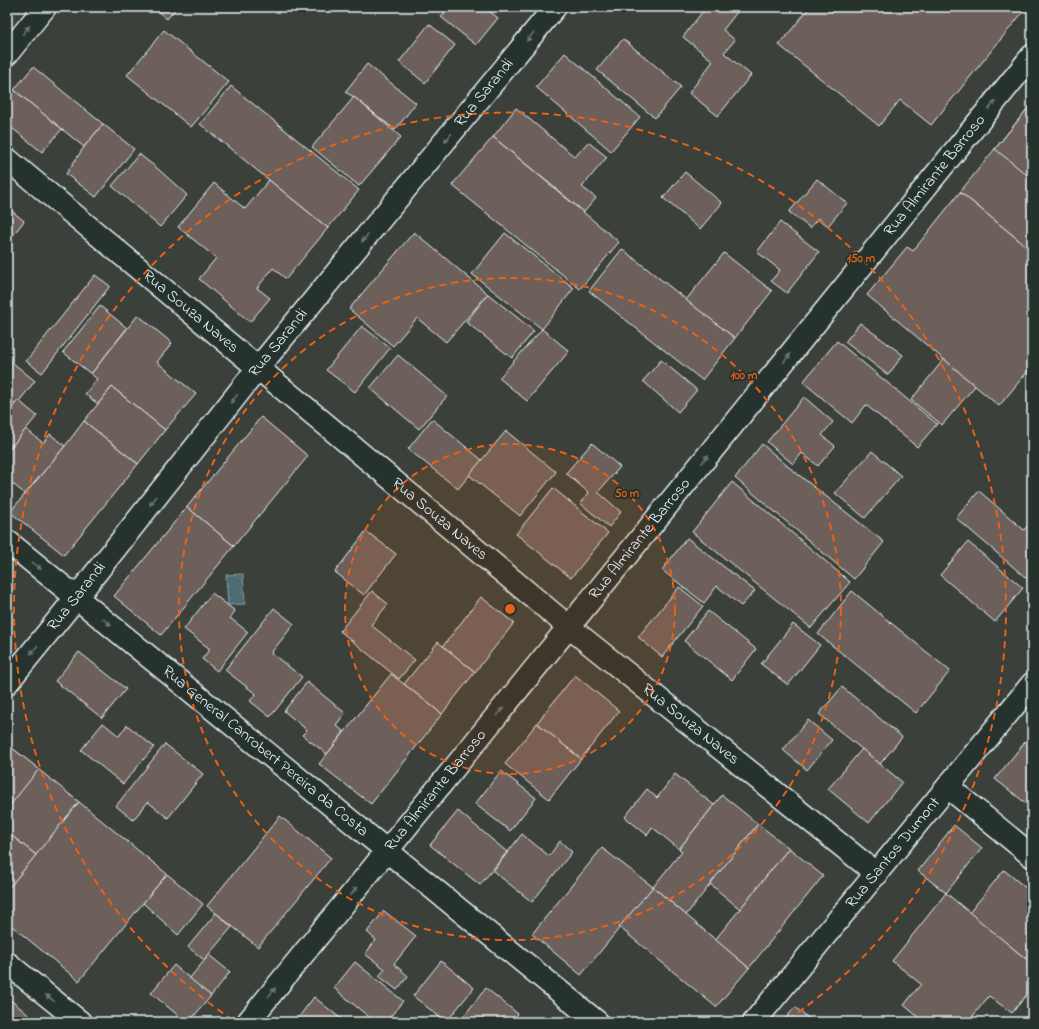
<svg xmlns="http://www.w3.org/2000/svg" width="1039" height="1029" font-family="'Indie Flower',sans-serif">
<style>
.water{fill:url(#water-ripples);stroke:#8ca0a9}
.building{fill:#6d615a;stroke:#e8f1f8}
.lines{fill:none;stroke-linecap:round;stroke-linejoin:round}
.minor-casing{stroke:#e8f1f8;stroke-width:25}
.minor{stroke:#26332d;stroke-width:22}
.oneway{fill:#6a7674}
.ring{fill:none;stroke:#e86118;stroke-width:2;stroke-dasharray:7 5}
.labels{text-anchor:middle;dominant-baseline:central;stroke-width:4;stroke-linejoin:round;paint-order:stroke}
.street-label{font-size:16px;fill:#e8f1f8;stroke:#26332d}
.centre{fill:#e86118;stroke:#26332d;stroke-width:2}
.ring-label{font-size:12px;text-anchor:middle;font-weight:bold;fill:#e86118;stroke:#26332d;stroke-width:4;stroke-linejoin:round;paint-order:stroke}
</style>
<defs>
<pattern id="water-ripples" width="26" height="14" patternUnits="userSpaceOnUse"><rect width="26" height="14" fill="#4e6a74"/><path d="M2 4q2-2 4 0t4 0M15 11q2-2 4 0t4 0" fill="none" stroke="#688089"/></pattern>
</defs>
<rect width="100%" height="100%" fill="#3b413a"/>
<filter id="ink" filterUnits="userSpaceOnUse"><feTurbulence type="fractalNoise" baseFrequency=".025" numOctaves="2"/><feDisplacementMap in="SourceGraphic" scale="8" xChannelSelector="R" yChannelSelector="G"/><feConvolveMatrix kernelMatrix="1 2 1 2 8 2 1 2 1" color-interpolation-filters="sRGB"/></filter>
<g filter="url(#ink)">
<path class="water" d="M243,574L245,604L228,605L226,575Z"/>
<g class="building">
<path d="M152,7H177L167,19Z"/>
<path d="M449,7H484L498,18L476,45L441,17Z"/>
<path d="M706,7H741L723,30L735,40L724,53L751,75L718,116L689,93L713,61L683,37Z"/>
<path d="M810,7H1027L931,125L900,100L879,126L779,45Z"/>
<path d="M429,24L455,45L425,83L399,62Z"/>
<path d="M164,30L229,82L191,127L127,75Z"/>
<path d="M623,39L681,87L655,118L597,70Z"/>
<path d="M565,53L640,117L611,151L536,87Z"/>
<path d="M367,64L416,103L395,130L354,97L345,92Z"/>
<path d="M33,67L103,124L84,147L14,90Z"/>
<path d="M231,86L359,190L328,228L200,124Z"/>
<path d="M14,90L62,129L42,152L7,124V98Z"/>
<path d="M354,97L401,137L359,186L312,147Z"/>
<path d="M1032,103V251L960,192Z"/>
<path d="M1032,103V179L995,149Z"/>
<path d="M516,108L575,157L588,142L607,157L582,187L596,198L584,212L493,137Z"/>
<path d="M103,124L134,149L96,197L66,174L84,147Z"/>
<path d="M493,137L619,242L580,289L452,185Z"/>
<path d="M139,154L158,169L187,195L160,227L112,186Z"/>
<path d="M685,172L722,203L700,229L663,198Z"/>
<path d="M817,179L847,203L828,226L818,218L810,228L789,212Z"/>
<path d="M269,180L328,228L286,279L273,268L257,288L270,298L250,322L199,279L216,258L178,227L214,183L245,209Z"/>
<path d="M960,192L1032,251V366L999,406L867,295L907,247L913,251Z"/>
<path d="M7,207L24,221L7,243Z"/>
<path d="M780,222L819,252L787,293L771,281L780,270L757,252Z"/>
<path d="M414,232L488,294L446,342L417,318L393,346L349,309Z"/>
<path d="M505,233L574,288L542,329L472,274Z"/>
<path d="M622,249L735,338L702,380L589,291Z"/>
<path d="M724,253L772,291L735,338L686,300Z"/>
<path d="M95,275L110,286L42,373L26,361Z"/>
<path d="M488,294L534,331L512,358L466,322Z"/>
<path d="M100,306L127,328L91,374L63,352Z"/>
<path d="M138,315L172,343L157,362L196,394L165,430L112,387L98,404L85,394L97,379L91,374Z"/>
<path d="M860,323L903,355L888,375L845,342Z"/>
<path d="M362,326L390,348L355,392L326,370Z"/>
<path d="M542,329L569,351L527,401L499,378Z"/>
<path d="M837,341L937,424L917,447L866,405L852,423L803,382Z"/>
<path d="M398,355L447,396L419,429L370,388Z"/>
<path d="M7,358L35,381L16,405L7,398Z"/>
<path d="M944,359L975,386L942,425L911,400Z"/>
<path d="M661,360L697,390L678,412L643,381Z"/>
<path d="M112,387L165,430L138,464L84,421Z"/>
<path d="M804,397L833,422L822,435L835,446L818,466L802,453L793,464L767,442Z"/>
<path d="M18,400L37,416L12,446L7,442V415Z"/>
<path d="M261,417L308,456L234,546L187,507Z"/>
<path d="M432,419L482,460L458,489L408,449Z"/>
<path d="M84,421L138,464L64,555L10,512L65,446Z"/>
<path d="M26,429L43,443L50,434L65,446L25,494L7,479V452Z"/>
<path d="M506,431L556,472L520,516L469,475Z"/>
<path d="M592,443L620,467L598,492L621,512L609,527L580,503L589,493L566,473Z"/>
<path d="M762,444L790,468L884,542L854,579L735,478Z"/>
<path d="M872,451L901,476L865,518L835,493Z"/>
<path d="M732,482L850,582L811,628L692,532Z"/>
<path d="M553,488L608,533L571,578L516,534Z"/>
<path d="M979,491L1024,530L1032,520V583L956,518Z"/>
<path d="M187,507L234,546L161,635L114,596Z"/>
<path d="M366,531L396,554L364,595L335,572Z"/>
<path d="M687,538L755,591L741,606L717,586L704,603L662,570Z"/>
<path d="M968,542L1023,588L995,622L940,575Z"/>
<path d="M679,587L703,606L662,657L638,637Z"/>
<path d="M372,591L388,604L371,625L415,660L399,679L340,631Z"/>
<path d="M852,591L950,671L916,713L818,634Z"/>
<path d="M212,593L235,611L230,618L248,632L217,671L202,659L210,649L184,629Z"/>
<path d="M481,597L514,623L475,672L443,646Z"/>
<path d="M274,608L294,624L271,653L302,677L270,717L250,701L256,694L225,670Z"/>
<path d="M708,611L756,649L732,680L684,641Z"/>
<path d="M793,624L820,645L788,685L761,664Z"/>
<path d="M438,642L475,672L442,714L404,684Z"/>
<path d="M79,652L126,689L102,718L55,681Z"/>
<path d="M391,674L442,714L371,804L319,764Z"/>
<path d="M575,675L619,711L581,759L537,723Z"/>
<path d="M307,682L345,713L336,725L344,732L327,754L302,735L307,730L284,711Z"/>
<path d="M842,687L902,737L880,764L819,714Z"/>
<path d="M808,720L832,740L807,770L783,750Z"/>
<path d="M103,723L119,736L127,725L154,747L123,784L81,750Z"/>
<path d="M537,723L581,759L549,799L505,764Z"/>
<path d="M1032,733V808L995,779Z"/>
<path d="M7,744L79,802L36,855L7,832Z"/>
<path d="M7,744L39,769L7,809Z"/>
<path d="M165,744L203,774L168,818L148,802L133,820L116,806Z"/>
<path d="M862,749L902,782L869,823L828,789Z"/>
<path d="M501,771L536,798L510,831L475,804Z"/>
<path d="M675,774L714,805L679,849L652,827L647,835L625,817L647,789L657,798Z"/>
<path d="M722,795L758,824L686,915L653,887L682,851L679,849Z"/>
<path d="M79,802L167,874L79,981L7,922V890Z"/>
<path d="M458,811L507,852L480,885L430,845Z"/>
<path d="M280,816L331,858L258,947L207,906Z"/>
<path d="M758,824L789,848L740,909L710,884Z"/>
<path d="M954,825L982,848L946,893L918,871Z"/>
<path d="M7,832L36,855L7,890Z"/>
<path d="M522,834L549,856L560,841L572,852L532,902L493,871Z"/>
<path d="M602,848L653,887L581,975L532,934Z"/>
<path d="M789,848L823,876L749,968L715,940Z"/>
<path d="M1004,870L1032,893V949L1025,958L969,913Z"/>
<path d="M167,874L203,904L178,935L143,903Z"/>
<path d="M653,887L749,968L716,1007L619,927Z"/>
<path d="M946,893L1032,964V988L1012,1013L989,996L968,1022H924L904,1005L921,984L892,961Z"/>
<path d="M384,911L416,936L394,964L408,976L397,990L379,976L385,969L365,954L376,940L367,932Z"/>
<path d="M216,913L232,927L204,960L188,947Z"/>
<path d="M209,955L230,972L211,996L189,979Z"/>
<path d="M441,961L474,988L446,1022L413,996Z"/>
<path d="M355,962L403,1001L386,1022H375L334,988Z"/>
<path d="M174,965L211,996L189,1022H186L151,993Z"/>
<path d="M486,988L518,1014L511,1022H459Z"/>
<path d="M7,997L37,1022H7Z"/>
<path d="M314,997L345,1022H295Z"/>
<path d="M795,1007L813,1022H783Z"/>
</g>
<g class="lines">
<defs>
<g id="minor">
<path d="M7,54L45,7"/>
<path id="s1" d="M7,159L569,627L877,874"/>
<path id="s2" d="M7,541L597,1022"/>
<path id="s3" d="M7,683L76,598L258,368L555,7"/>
<path d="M948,787L1032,856"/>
<path d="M7,963L80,1022"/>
<path id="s4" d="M248,1022L1032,56"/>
<path id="s5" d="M754,1022L1032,684"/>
</g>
</defs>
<use href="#minor" class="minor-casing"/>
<use href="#minor" class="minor"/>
</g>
<defs><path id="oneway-solid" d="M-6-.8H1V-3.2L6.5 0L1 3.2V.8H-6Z"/></defs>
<g class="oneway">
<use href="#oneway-solid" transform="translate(26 30) rotate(-51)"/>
<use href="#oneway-solid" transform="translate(530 37) rotate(129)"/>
<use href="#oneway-solid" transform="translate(992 105) rotate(-51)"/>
<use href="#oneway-solid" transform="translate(448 138) rotate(129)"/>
<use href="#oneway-solid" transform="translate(365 238) rotate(129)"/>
<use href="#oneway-solid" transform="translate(787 358) rotate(-51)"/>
<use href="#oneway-solid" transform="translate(234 399) rotate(128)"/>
<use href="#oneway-solid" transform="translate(705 459) rotate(-51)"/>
<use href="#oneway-solid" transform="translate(153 501) rotate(128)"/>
<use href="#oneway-solid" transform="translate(37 566) rotate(39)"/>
<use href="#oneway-solid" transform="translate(107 622) rotate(39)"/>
<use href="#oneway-solid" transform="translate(34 650) rotate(129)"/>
<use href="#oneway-solid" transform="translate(500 712) rotate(-51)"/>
<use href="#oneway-solid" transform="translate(354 891) rotate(-51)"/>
<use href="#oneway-solid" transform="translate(272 992) rotate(-51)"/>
<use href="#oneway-solid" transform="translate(50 998) rotate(-141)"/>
</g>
</g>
<circle cx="510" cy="609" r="165" fill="#e86118" fill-opacity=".12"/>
<g class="ring">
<circle cx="510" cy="609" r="165"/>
<circle cx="510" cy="609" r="331"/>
<path d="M233 1020A496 496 0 1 1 787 1020"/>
</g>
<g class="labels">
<g class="street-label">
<text stroke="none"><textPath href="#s3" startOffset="759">Rua Sarandi</textPath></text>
<text stroke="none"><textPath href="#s4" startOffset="1090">Rua Almirante Barroso</textPath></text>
<text stroke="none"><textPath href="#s1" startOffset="239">Rua Souza Naves</textPath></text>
<text stroke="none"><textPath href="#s3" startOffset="435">Rua Sarandi</textPath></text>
<text stroke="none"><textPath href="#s1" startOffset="563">Rua Souza Naves</textPath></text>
<text stroke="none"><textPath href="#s4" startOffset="622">Rua Almirante Barroso</textPath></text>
<text stroke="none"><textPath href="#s3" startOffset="111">Rua Sarandi</textPath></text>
<text stroke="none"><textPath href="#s1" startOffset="887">Rua Souza Naves</textPath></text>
<text stroke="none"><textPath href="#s2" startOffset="333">Rua General Canrobert Pereira da Costa</textPath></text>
<text stroke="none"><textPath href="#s4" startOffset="298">Rua Almirante Barroso</textPath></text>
<text stroke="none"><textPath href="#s5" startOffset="219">Rua Santos Dumont</textPath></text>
</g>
</g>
<circle cx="510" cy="609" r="6" class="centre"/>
<g class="ring-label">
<text x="861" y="262">150 m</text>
<text x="744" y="379">100 m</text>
<text x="627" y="497">50 m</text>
</g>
<rect width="1039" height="1029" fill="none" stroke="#26332d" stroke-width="24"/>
<rect x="12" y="12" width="1015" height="1005" fill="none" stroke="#e8f1f8" stroke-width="1.5" filter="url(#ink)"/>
</svg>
